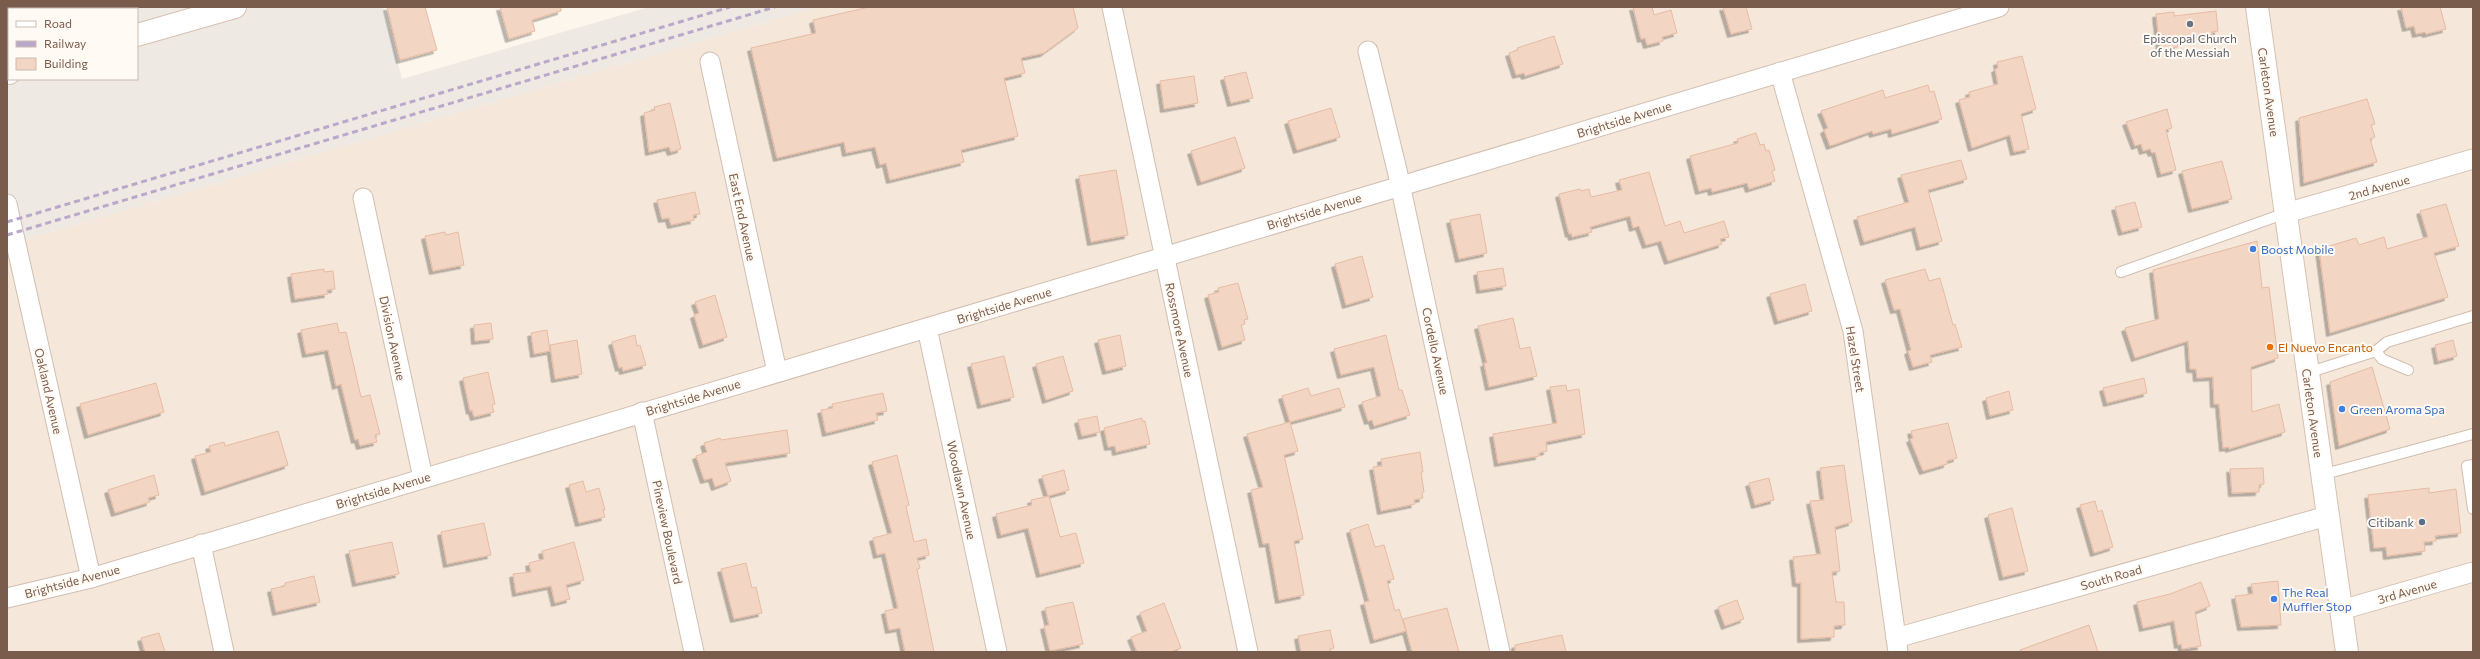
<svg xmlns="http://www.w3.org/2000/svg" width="2480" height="659" font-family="Commissioner,sans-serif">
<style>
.residential{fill:#f5e8da}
.industrial{fill:#efe9e4;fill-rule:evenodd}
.building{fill:#f3d5c3;stroke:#e6bba3;filter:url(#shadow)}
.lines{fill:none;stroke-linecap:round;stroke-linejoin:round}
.lane-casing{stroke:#d1beb0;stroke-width:12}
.street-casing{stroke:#d1beb0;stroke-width:21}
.secondary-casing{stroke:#d6c0b0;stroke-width:24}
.lane{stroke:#fff;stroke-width:10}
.street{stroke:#fff;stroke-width:19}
.secondary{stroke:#fff;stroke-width:22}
.rail{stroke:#b9a8c9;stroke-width:3;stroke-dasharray:6 4;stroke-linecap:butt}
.worship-dot{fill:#6b7280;stroke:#fffaf3;stroke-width:1.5}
.shop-dot{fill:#3f7fe0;stroke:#fffaf3;stroke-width:1.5}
.food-dot{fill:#e8710a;stroke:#fffaf3;stroke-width:1.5}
.service-dot{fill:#5c6f8a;stroke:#fffaf3;stroke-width:1.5}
.labels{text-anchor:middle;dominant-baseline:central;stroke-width:4;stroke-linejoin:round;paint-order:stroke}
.worship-label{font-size:12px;fill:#5b616d;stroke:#fffaf3}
.street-label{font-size:12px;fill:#7a5c4d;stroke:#fffaf3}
.shop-label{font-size:12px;fill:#366cbe;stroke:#fffaf3;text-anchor:start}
.food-label{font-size:12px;fill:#c56008;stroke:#fffaf3;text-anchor:start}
.service-label{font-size:12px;fill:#4e5e75;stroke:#fffaf3;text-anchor:end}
</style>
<defs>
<filter id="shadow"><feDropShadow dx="-3.5" dy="3.5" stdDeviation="0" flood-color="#0004"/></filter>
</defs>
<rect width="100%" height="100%" fill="#fdf6ec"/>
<path class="residential" d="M818,7H2473V652H7V245Z"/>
<path class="industrial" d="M7,7H383L402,79L649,7H818L7,245ZM9,9H137V79H9Z"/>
<g class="building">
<path d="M387,7H425L437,50L400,60Z"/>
<path d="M500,7H561V11L532,20L535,31L509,39Z"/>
<path d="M869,7H1073L1078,28L1044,53L1021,58L1025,73L1004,78L1018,136L961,150L964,162L890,180L886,163L880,165L875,147L846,153L844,142L777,158L751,48L816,33L813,20Z"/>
<path d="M1633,7H1652L1654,15L1671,10L1677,33L1662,37L1663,41L1647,45L1645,38L1641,39Z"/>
<path d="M1723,7H1746L1752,29L1731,34Z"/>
<path d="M2401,7H2440L2446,29L2426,34L2425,32L2416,34L2414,26L2406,28Z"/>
<path d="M2216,11L2218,31L2212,32V35L2177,39L2178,47L2160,49L2156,14L2174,12V16Z"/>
<path d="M1554,36L1563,64L1525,76L1524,73L1516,75L1509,53L1518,50L1517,48Z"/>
<path d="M2022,56L2036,109L2021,114L2029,149L2014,152L2010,135L1972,148L1959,100L1970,97L1969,92L1998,84L1995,69L1998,68L1997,62Z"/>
<path d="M1246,72L1253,98L1231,103L1224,77Z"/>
<path d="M1194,76L1198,103L1164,109L1160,81Z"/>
<path d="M1928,85L1930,92L1934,91L1942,119L1892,134L1891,129L1873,134L1872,131L1830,146L1824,130L1828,128L1821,111L1883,90L1885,98Z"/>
<path d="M2367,99L2375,124L2371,125L2375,137L2370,139L2377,162L2304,183L2299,118Z"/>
<path d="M670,103L681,149L671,152L669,147L649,152L644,113L655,110L654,107Z"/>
<path d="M1331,108L1340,137L1297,150L1288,121Z"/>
<path d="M2167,109L2172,128L2166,130L2176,170L2161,174L2155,152L2152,153L2150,149L2143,151L2141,144L2135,146L2126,122Z"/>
<path d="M1756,133L1760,145L1764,144L1766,151L1769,150L1775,170L1772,171L1775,181L1749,189L1747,183L1712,192L1711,188L1699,191L1690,156L1738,143L1737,139Z"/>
<path d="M1235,137L1245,168L1201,182L1191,151Z"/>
<path d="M1961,160L1967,179L1928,190L1942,241L1920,247L1915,227L1864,242L1857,217L1909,202L1901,175Z"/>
<path d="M2222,161L2232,199L2192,209L2182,171Z"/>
<path d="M1116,170L1128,235L1091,242L1079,176Z"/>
<path d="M1649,172L1665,226L1680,221L1684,233L1724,221L1729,237L1720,239L1722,244L1668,261L1661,241L1646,245L1639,226L1633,228L1630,216L1590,227L1592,232L1572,237L1571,233L1569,234L1559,194L1580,189L1581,191L1589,189L1591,197L1622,190L1619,180Z"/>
<path d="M695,192L700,214L693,215L694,220L671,225L669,218L662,219L657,200Z"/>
<path d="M2135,202L2142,227L2122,232L2115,207Z"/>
<path d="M2446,204L2459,246L2434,253L2448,297L2330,333L2319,249L2356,238L2359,245L2384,237L2387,249L2428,237L2420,211Z"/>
<path d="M1480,214L1487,253L1459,259L1450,220Z"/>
<path d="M445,232L446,235L458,232L464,265L433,271L425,236Z"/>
<path d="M2257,241L2262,288L2269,287L2278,358L2251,367L2252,412L2279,404L2285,432L2229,449V447L2223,448L2219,404H2214L2213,377L2197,378L2196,369H2190L2188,341L2135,358L2125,328L2159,319L2153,270Z"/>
<path d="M1362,256L1373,297L1346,305L1335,264Z"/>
<path d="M1503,268L1506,286L1480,290L1477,272Z"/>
<path d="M324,269V272L333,271L335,289L327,290L328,294L295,299L291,274Z"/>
<path d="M1925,269L1929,281L1940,278L1953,325L1955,324L1962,347L1930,355L1932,362L1913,367L1908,351L1911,350L1900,309L1894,310L1885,280Z"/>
<path d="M1238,283L1248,319L1244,320L1245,324L1241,325L1245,340L1222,347L1208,295L1219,292L1218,288Z"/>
<path d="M1805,284L1812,311L1778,321L1770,294Z"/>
<path d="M715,295L727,337L703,345L694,315L699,313L695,302Z"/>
<path d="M1513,318L1520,349L1530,347L1537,376L1489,387L1484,363H1487L1478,326Z"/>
<path d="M337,323L339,333L346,332L361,397L370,395L380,434L375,435L377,442L360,446L358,439L355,440L341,384L336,386L328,350L306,354L301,330Z"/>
<path d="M491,323L493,339L475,341L474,325Z"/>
<path d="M547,330L550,351L534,354L531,333Z"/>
<path d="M635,335L637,346L640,345L646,365L623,371L622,367L619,368L612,342Z"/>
<path d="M1120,335L1126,366L1106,371L1098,340Z"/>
<path d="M1386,335L1399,390H1402L1410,415L1374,426L1372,420L1368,421L1362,402L1381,396L1374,367L1341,375L1334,349Z"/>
<path d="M577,340L582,374L555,379L550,345Z"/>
<path d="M2453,340L2457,356L2438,361L2435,345Z"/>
<path d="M1004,356L1014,397L981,405L971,364Z"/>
<path d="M1063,356L1073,391L1046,400L1036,364Z"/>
<path d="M2372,367L2390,429L2339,446L2330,382Z"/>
<path d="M488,372L495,404L492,405L494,412L474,417L472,410L470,411L463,378Z"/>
<path d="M2144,378L2147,393L2107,403L2103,388Z"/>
<path d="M156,383L164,412L88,435L80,404Z"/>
<path d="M1566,385L1567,391L1579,389L1585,434L1546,442L1547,451L1539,453V456L1498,463L1493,434L1557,423L1550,387Z"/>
<path d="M1308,388L1311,396L1339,388L1345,407L1290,422L1282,396Z"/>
<path d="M2009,391L2013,410L1990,416L1986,398Z"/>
<path d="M883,393L887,411L876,413L878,420L826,433L821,410L833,408L832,404Z"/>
<path d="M1097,416L1100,432L1082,436L1078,420Z"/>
<path d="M1142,418V421H1145L1150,444L1116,452L1115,446L1108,447L1104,428Z"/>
<path d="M1290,422L1298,451L1284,455L1303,539L1294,541L1304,595L1279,600L1269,543L1263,544L1251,490L1263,487L1247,434Z"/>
<path d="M1948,423L1957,458L1947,461V464L1923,471L1910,439L1913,438L1911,431Z"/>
<path d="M787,430L790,453L725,463L731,481L715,487L712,478L704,480L696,456L707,452L704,443L720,438L721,440Z"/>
<path d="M278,431L288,465L205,492L195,456L211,452L209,446L224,442L225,446Z"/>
<path d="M1420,452L1423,472H1421L1424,492L1422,493L1423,498L1414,500L1415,504L1381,511L1373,467L1382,466L1381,459Z"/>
<path d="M897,455L909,505L906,506L914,542L926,539L929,555L917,558L920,568L917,569L934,652H905L900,628L889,630L885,611L898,608L885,553L877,555L873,538L892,533L872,462Z"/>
<path d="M1844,465L1852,522L1835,527L1840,571L1832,572L1836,602H1844L1845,625L1834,626V637L1801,639V583H1796L1793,557L1821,554L1810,501L1824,500L1820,468Z"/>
<path d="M2263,468L2264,484L2259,485V492L2232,493L2230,469Z"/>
<path d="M1064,470L1069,490L1048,496L1042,476Z"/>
<path d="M154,475L159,495L148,498L150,502L115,513L108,490Z"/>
<path d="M1769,478L1774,500L1755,505L1749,483Z"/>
<path d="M583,481L586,492L599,488L605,510H603L605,517L579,523L569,485Z"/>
<path d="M2429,488V493L2456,489L2461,533L2435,536L2436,541L2424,542L2425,551L2387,556L2386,547L2374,548L2368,495Z"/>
<path d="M1049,496L1060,537L1076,533L1084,563L1040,574L1028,528L1001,535L996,514L1032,505L1031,500Z"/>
<path d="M2095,501L2098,512L2102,510L2113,547L2094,553L2080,505Z"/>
<path d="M2012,508L2028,571L2003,577L1988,515Z"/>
<path d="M484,523L491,555L447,564L441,532Z"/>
<path d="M1368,524L1375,547L1384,545L1394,579L1387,581L1395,611L1399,609L1406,631L1374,640L1364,602L1369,601L1350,530Z"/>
<path d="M392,542L399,574L356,583L349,551Z"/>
<path d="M574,542L584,580L566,585L570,599L555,603L551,586L516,593L513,574L531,572L529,563L544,559L542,551Z"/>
<path d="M746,563L752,588L756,587L762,613L734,619L721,569Z"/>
<path d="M314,576L320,602L276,612L271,589L285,586V583Z"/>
<path d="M2278,581L2281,625L2241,627L2235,596L2253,594L2251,584Z"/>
<path d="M2201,582L2210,606L2195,612L2201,646L2182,649L2181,644L2178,645L2174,621L2143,628L2137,602L2170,594Z"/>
<path d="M1737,600L1744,619L1725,626L1718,607Z"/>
<path d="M1073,602L1083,644L1050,651L1044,626L1049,625L1045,608Z"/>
<path d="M1164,603L1181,648L1171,652H1137L1131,637L1147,631L1140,613Z"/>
<path d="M1447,608L1459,652H1412L1403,619Z"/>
<path d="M2089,625L2098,652H2020V650Z"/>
<path d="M1330,630L1334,648L1330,649V652H1301L1298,636Z"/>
<path d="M159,633L165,652H145L141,638Z"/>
<path d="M1562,635L1566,652H1515V645Z"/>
</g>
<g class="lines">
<defs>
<g id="lane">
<path d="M30,7V9"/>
<path d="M2121,272L2286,213"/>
<path d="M2376,351L2382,359L2408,370"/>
<path d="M2307,373L2376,351L2387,342L2473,316"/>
<path d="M2473,465L2467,466L2473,509"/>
<path d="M2321,475L2473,434"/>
</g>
<g id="street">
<path d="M1112,7L1248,652"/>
<path d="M1368,51L1397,170L1500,652"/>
<path d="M710,62L777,372"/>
<path d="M1780,72L1853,331L1898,652"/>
<path d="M363,198L423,478"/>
<path d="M7,204L91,578"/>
<path d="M2286,213L2473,159"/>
<path d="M927,328L997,652"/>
<path d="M642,412L694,652"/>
<path d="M201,544L224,652"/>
<path d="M7,598L91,578L1999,7"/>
<path d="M2341,610L2473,572"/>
<path d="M1896,638L2327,516"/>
</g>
<g id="secondary">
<path d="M2257,7L2347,652"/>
<path d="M137,35L235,7"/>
<path d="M7,73H9"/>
</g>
</defs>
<use href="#lane" class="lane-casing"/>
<use href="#street" class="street-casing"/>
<use href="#secondary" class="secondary-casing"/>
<use href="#lane" class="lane"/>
<use href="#street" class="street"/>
<use href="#secondary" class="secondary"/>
<g class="rail">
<path d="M7,222L730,7"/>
<path d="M7,235L775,7"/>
</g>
</g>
<circle class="worship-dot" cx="2190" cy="24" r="4"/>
<g class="shop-dot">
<circle cx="2253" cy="249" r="4"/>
<circle cx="2342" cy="409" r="4"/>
<circle cx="2274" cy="599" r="4"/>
</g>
<circle class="food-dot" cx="2270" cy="347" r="4"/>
<circle class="service-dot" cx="2422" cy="522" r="4"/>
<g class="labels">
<g class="worship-label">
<text x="2190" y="38">Episcopal Church<tspan x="2190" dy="14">of the Messiah</tspan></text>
</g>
<g class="street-label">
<text transform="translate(2269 92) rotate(82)">Carleton Avenue</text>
<text transform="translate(1624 119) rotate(-17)">Brightside Avenue</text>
<text transform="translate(2379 187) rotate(-16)">2nd Avenue</text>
<text transform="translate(1314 211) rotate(-17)">Brightside Avenue</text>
<text transform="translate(743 217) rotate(78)">East End Avenue</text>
<text transform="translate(1004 305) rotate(-17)">Brightside Avenue</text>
<text transform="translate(1180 330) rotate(78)">Rossmore Avenue</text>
<text transform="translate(393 338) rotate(78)">Division Avenue</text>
<text transform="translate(1436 351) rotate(78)">Cordello Avenue</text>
<text transform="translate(1856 359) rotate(81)">Hazel Street</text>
<text transform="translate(49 391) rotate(77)">Oakland Avenue</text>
<text transform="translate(693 397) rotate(-17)">Brightside Avenue</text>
<text transform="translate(2313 413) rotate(82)">Carleton Avenue</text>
<text transform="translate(383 490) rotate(-17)">Brightside Avenue</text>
<text transform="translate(962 490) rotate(78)">Woodlawn Avenue</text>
<text transform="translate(668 532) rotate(78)">Pineview Boulevard</text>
<text transform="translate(2111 577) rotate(-16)">South Road</text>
<text transform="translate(72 581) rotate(-15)">Brightside Avenue</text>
<text transform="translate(2407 591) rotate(-16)">3rd Avenue</text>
</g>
<g class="shop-label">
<text x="2261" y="249">Boost Mobile</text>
<text x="2350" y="409">Green Aroma Spa</text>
<text x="2282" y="592">The Real<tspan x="2282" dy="14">Muffler Stop</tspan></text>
</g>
<g class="food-label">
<text x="2278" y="347">El Nuevo Encanto</text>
</g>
<g class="service-label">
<text x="2414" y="522">Citibank</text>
</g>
</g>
<rect width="2480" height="659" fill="none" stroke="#7a5c4d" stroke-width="16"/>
<rect x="8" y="8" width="130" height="72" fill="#fffaf3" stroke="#cabbb1"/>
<rect x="16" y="21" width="20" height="6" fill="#ffffff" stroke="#cabbb1"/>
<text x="44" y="28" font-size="12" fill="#7a5c4d">Road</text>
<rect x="16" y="41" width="20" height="6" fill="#b9a8c9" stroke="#cabbb1"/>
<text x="44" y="48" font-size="12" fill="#7a5c4d">Railway</text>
<rect x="16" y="58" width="20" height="12" fill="#f3d5c3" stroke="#cabbb1"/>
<text x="44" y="68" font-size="12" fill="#7a5c4d">Building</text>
</svg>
